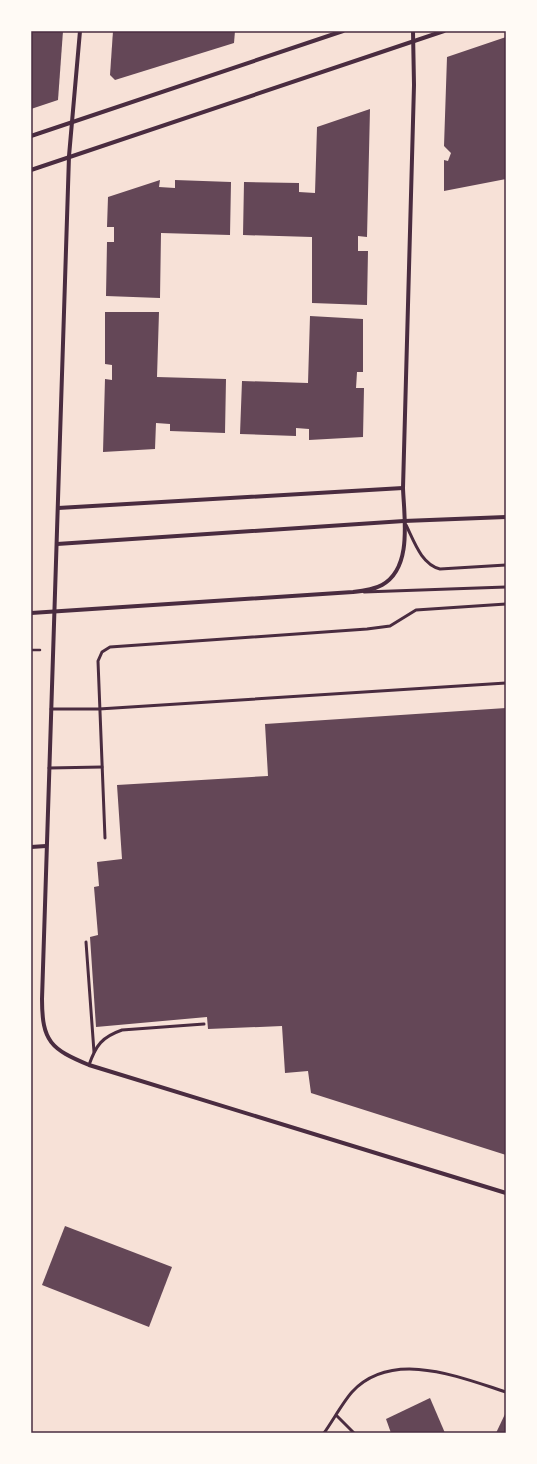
<svg xmlns="http://www.w3.org/2000/svg" width="537" height="1464" font-family="'Alegreya Sans',sans-serif">
<style>
.building{fill:#644757}
.lines{fill:none;stroke-linecap:round;stroke-linejoin:round}
.path{stroke:#4a2c40;stroke-width:2.5}
.service{stroke:#4a2c40;stroke-width:3}
.minor{stroke:#4a2c40;stroke-width:4}
.neatline{fill:none;stroke:#4a2c40;stroke-width:1.5}
</style>
<rect width="100%" height="100%" fill="#f7e1d7"/>
<g class="building">
<path d="M31,31H63L58,100L31,109Z"/>
<path d="M113,31H235L234,43L115,80L110,75Z"/>
<path d="M506,37V179L444,191V160L448,161L451,153L444,146L447,57Z"/>
<path d="M370,109L367,237L358,236V251H368L367,305L312,303V237L243,235L244,182L299,183V192L315,193L317,127Z"/>
<path d="M160,180L159,187L175,188V180L231,182L230,235L161,233L160,298L106,296L107,242H114V227H107L108,197Z"/>
<path d="M105,312H159L157,377L226,379L225,433L170,431V424L156,423L155,449L103,452L105,379L112,380V365L105,364Z"/>
<path d="M310,316L363,319V372H357L356,388H364L363,437L309,440V429L296,428V436L240,434L242,381L308,383Z"/>
<path d="M506,708V1155L311,1093L308,1071L285,1073L282,1026L208,1029L207,1017L96,1027L90,937L98,935L94,887L99,886L97,862L122,859L117,785L268,776L265,724Z"/>
<path d="M65,1226L172,1267L149,1327L42,1285Z"/>
<path d="M430,1398L445,1433H391L386,1419Z"/>
<path d="M506,1412V1433H496Z"/>
</g>
<g class="lines">
<path class="path" d="M31,650H40"/>
<g class="service">
<path d="M406,525C414,541 421,564 440,569L506,565"/>
<path d="M364,592L506,587"/>
<path d="M51,709H99L506,683"/>
<path d="M49,768L102,767"/>
<path d="M105,838L98,661L102,652L110,647L367,629L390,626L416,610L506,604"/>
<path d="M86,942L94,1052"/>
<path d="M89,1065C96,1045 102,1037 122,1030L204,1024"/>
<path d="M337,1416L354,1433"/>
<path d="M324,1433C332,1422 343,1402 352,1392C392,1349 459,1377 506,1392"/>
</g>
<g class="minor">
<path d="M80,31L69,156L42,999C42,1042 51,1049 89,1065L506,1193"/>
<path d="M31,136L343,31"/>
<path d="M31,170L444,31"/>
<path d="M58,508L403,488"/>
<path d="M57,544L404,521L506,517"/>
<path d="M31,613L353,592C363,591 373,590 382,585C413,568 404,517 403,488L414,85L413,31"/>
<path d="M31,847L46,846"/>
</g>
</g>
<rect width="537" height="1464" fill="none" stroke="#fffaf5" stroke-width="64"/>
<rect x="32" y="32" width="473" height="1400" class="neatline"/>
</svg>
